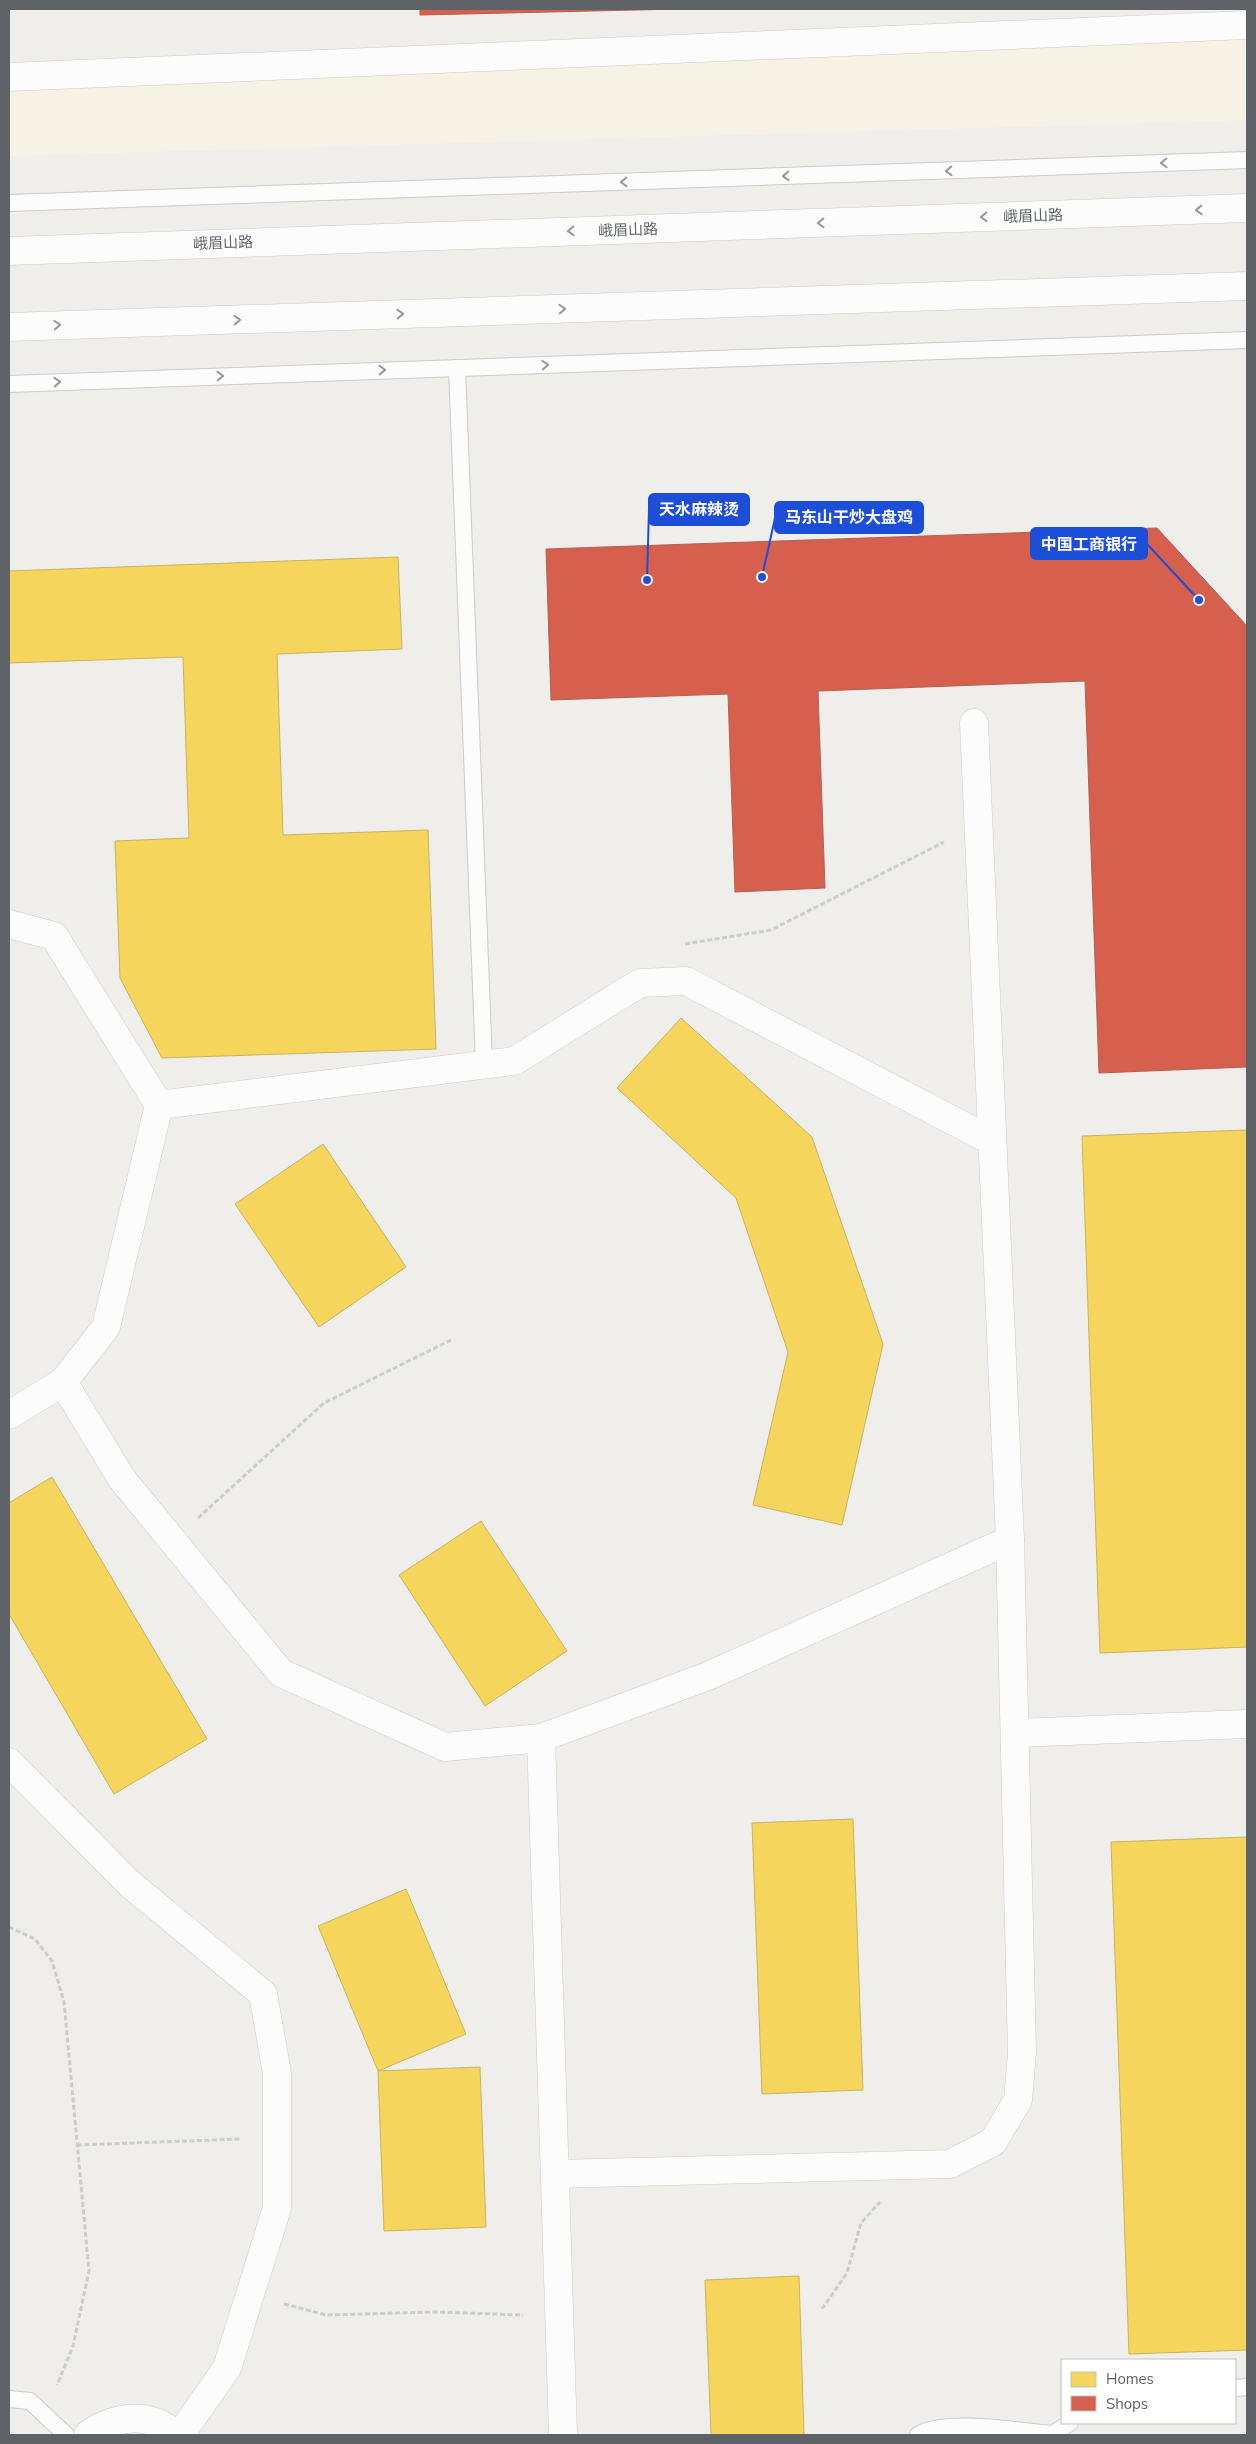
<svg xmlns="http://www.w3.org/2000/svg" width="1256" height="2444" font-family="'Nunito Sans','Noto Sans SC',sans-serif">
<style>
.commercial{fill:#f7f3e4}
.homes{fill:#f6d55c;stroke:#c9b360}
.shops{fill:#d6604d;stroke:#b26155}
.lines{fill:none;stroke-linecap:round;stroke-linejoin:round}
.lane-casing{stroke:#cbcccc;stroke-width:18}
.street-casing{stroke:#cbcccc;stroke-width:29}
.secondary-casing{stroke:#cacacb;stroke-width:29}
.path{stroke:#cacfcc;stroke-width:3;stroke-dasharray:5 2.5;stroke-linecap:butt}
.lane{stroke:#fdfcfc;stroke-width:16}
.street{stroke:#fdfcfc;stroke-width:28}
.secondary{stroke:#fdfcfc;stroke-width:28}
.oneway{stroke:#96999c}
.labels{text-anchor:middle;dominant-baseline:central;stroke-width:5;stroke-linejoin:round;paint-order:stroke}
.street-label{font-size:15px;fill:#5f6368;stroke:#fff}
.leader{fill:none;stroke:#1d4ed8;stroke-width:2}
.callout-dot{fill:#1d4ed8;stroke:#fff;stroke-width:2}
.callout{fill:#1d4ed8;stroke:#1d4ed8;stroke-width:2}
.callout-label{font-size:16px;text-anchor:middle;font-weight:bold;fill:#fff}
</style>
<rect width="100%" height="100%" fill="#efeeea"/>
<path class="commercial" d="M1247,31V120L9,156V66Z"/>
<g class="homes">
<path d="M398,557L402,649L277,654L283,835L428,830L436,1049L162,1058L120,978L115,841L189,838L183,657L9,663V571Z"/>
<path d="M681,1018L812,1137L883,1344L842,1525L753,1505L788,1352L736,1198L617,1088Z"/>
<path d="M1247,1130V1647L1100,1653L1082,1136Z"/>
<path d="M323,1144L406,1267L319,1327L235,1204Z"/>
<path d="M52,1477L207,1739L114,1794L9,1614V1503Z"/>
<path d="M481,1521L567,1651L485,1706L399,1575Z"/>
<path d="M853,1819L863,2090L762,2094L752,1823Z"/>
<path d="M1247,1837V2350L1129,2354L1111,1842Z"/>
<path d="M406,1889L466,2034L378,2071L318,1926Z"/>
<path d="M480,2067L486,2227L384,2231L378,2071Z"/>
<path d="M799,2276L804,2435H711L705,2280Z"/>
</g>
<g class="shops">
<path d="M420,9H679L420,15Z"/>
<path d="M1157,528L1247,626V1067L1099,1073L1085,681L818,691L825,888L735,892L728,694L551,700L546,549Z"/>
</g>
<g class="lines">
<defs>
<g id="lane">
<path d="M9,203L1247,160"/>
<path d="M457,368L484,1064"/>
<path d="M9,384L1247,340"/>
<path d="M1235,2388L1247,2387"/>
<path d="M9,2399L30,2401L66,2435"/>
<path d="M918,2435C943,2418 1020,2431 1051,2434"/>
<path d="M1051,2435L1070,2423"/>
</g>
<g id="street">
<path d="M9,77L1247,25"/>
<path d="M9,924L54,936L159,1105L106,1327L63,1382L9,1415"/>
<path d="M159,1105L514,1061L640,983L686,981L992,1141"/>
<path d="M63,1382L122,1479L281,1673L445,1747L541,1738L708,1676L1010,1540"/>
<path d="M1015,1733L1247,1724"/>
<path d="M541,1738L563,2435"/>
<path d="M9,1762L130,1884L263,1994L277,2073V2208L227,2368L180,2435"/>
<path d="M555,2174L950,2164L993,2142L1018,2100L1022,2053L1010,1540L974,723"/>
<path d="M88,2435C106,2421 133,2414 155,2422C163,2425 171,2431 179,2435"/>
</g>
<g id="secondary">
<path d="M9,251L1247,208"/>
<path d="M9,327L1247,286"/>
</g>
</defs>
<use href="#lane" class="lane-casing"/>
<use href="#street" class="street-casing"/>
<use href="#secondary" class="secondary-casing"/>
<g class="path">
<path d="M685,944L771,930L944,842"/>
<path d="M198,1518L324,1403L453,1339"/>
<path d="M9,1927L35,1939L52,1961L64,2002L89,2271L73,2346L57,2385"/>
<path d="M77,2145L241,2139"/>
<path d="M284,2304L326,2315L436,2312L523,2315"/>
<path d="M822,2309L847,2273L861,2223L880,2202"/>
</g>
<use href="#lane" class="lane"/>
<use href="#street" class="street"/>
<use href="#secondary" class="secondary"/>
</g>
<defs><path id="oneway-chevron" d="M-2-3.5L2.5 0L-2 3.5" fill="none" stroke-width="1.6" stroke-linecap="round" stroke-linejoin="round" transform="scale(1.25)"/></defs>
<g class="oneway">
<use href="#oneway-chevron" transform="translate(1164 163) rotate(178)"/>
<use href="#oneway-chevron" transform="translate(949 171) rotate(178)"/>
<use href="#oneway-chevron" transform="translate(786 176) rotate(178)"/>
<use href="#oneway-chevron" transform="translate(624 182) rotate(178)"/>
<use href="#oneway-chevron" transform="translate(1199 210) rotate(178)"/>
<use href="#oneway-chevron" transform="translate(984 217) rotate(178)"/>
<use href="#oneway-chevron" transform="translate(821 223) rotate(178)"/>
<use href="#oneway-chevron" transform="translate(571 231) rotate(178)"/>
<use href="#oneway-chevron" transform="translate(562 309) rotate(-2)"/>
<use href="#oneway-chevron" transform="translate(400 314) rotate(-2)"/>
<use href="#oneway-chevron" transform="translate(237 320) rotate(-2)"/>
<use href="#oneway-chevron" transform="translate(57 325) rotate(-2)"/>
<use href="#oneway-chevron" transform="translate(545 365) rotate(-2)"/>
<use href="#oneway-chevron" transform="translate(382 370) rotate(-2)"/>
<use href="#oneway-chevron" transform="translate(220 376) rotate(-2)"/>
<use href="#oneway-chevron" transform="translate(57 382) rotate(-2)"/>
</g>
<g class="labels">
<g class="street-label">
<text transform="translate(1033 216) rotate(-2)">峨眉山路</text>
<text transform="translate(628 230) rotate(-2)">峨眉山路</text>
<text transform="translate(223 243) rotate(-2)">峨眉山路</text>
</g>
</g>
<path class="leader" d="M647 580L649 509M762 577L775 518M1199 600L1147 544"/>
<g class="callout-dot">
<circle cx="647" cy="580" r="5"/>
<circle cx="762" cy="577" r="5"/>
<circle cx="1199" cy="600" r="5"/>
</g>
<g class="callout">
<rect x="649" y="494" width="100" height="31" rx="5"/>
<rect x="775" y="502" width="148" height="31" rx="5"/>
<rect x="1031" y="528" width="116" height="31" rx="5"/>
</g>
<g class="callout-label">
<text x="699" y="515">天水麻辣烫</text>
<text x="849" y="523">马东山干炒大盘鸡</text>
<text x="1089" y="550">中国工商银行</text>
</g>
<rect width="1256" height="2444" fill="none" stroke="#5f6368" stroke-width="20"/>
<rect x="1061" y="2359" width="175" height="65" fill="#ffffff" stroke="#bfc1c3"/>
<rect x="1071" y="2372" width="25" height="15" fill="#f6d55c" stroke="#bfc1c3"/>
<text x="1106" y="2384" font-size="15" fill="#5f6368">Homes</text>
<rect x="1071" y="2396" width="25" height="15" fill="#d6604d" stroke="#bfc1c3"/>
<text x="1106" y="2409" font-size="15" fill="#5f6368">Shops</text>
</svg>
